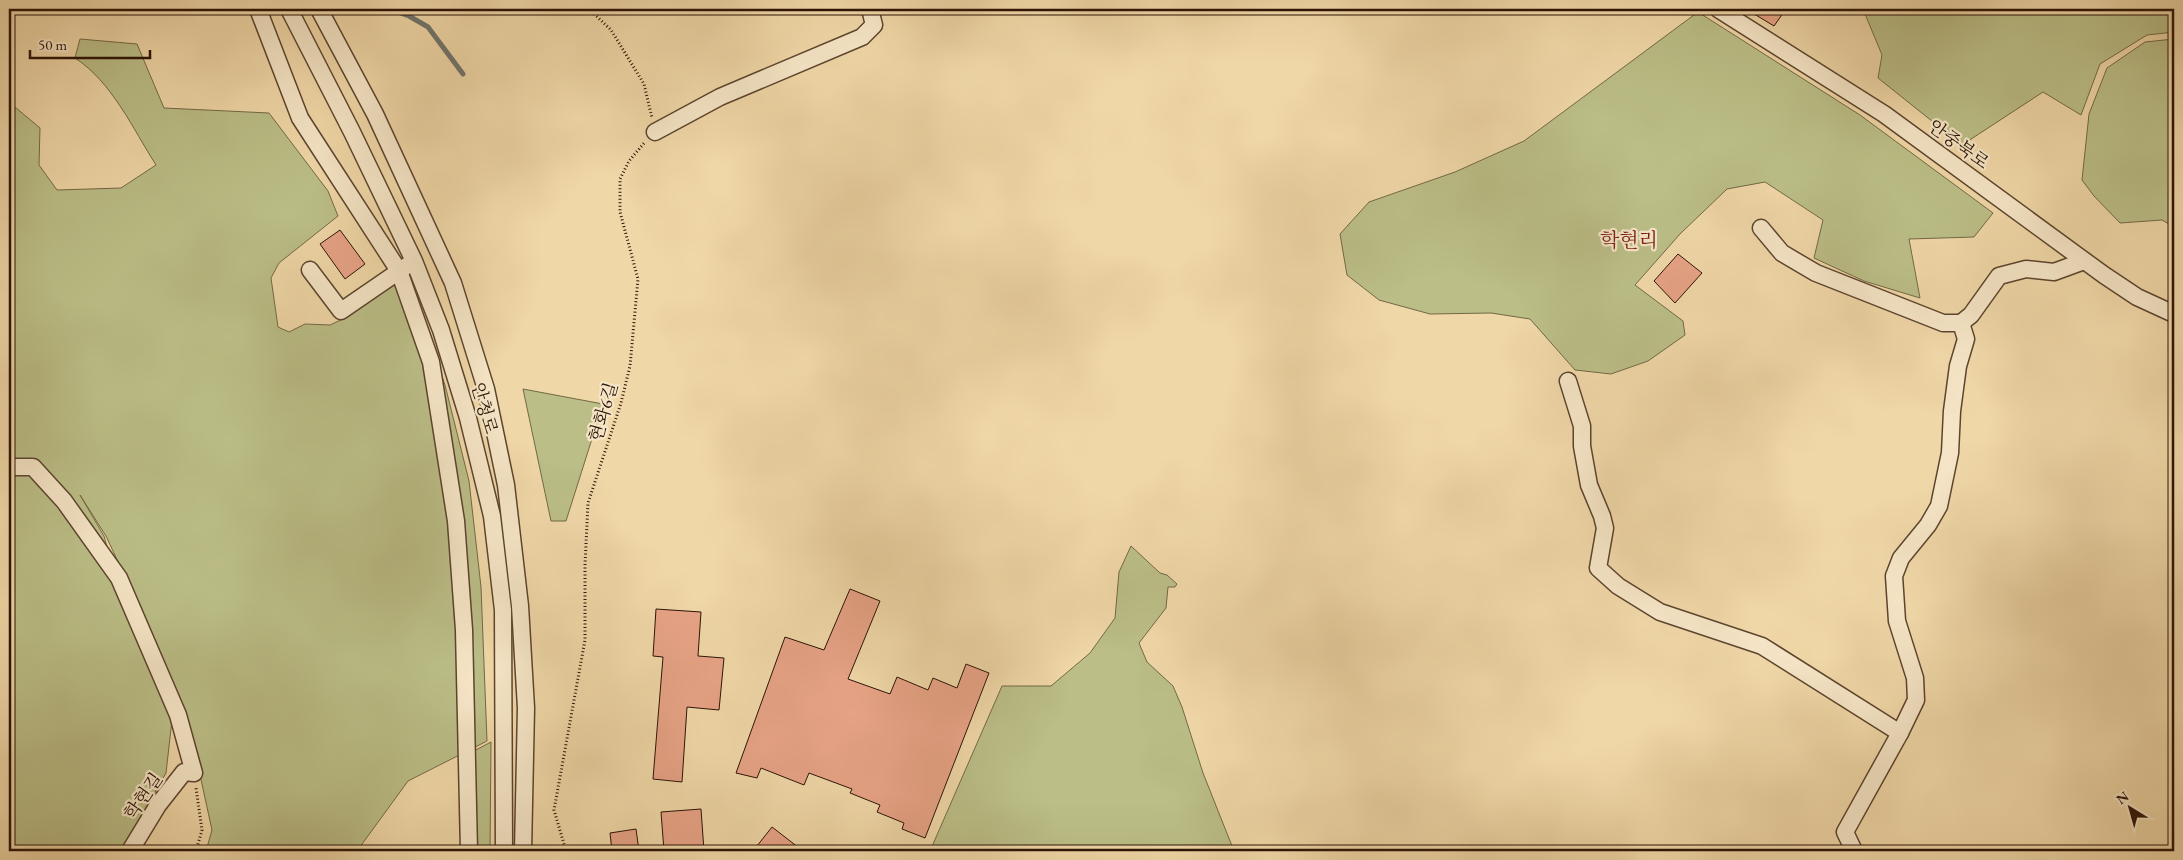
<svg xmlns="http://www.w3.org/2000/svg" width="2183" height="860" font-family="'EB Garamond','Noto Serif KR',serif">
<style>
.green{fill:#bbbe87;stroke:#736846}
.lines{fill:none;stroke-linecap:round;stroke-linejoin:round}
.stream{stroke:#71756e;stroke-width:5}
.building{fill:#e7a386;stroke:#2b1306}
.minor-casing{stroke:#5c442e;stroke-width:19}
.path{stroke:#2b1306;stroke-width:3;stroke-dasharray:1 2.5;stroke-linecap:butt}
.minor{stroke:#f5e5c6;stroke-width:16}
.labels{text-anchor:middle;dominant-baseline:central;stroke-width:4.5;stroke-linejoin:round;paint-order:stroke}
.street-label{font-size:18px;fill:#2b1306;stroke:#f5e5c6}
.quarter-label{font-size:20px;fill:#7a1f14;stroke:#f5e5c6}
</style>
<rect width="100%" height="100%" fill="#f0d7a7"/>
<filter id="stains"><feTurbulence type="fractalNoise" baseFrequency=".004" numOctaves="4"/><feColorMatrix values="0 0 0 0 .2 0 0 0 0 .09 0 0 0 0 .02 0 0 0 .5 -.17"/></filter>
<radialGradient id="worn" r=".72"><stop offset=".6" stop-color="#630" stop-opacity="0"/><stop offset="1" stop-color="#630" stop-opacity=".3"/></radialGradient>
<g class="green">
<path d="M1863,9H2174V32L2147,35L2100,64L2081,115L2043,92L1962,145L1878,78L1882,55Z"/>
<path d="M1698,12L1860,115L1993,213L1974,237L1909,239L1920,298L1864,281L1814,258L1823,220L1765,182L1727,189L1680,234L1635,285L1683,321L1685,335L1648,361L1611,374L1575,370L1530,319L1491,313L1430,314L1379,300L1347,275L1340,234L1369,202L1455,172L1524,141Z"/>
<path d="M80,39L137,44L164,108L269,113L328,191L338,216L279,263L271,278L278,327L289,332L305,324L330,325L345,318L390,287L408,279L419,306L445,385L469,481L481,587L487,741L408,781L357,851H206L212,830L200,775L126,579L106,536L80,495L104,536L116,579L172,720L166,773L121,851H9V102L40,128L39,165L57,190L121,188L156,165C133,129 112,82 75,58Z"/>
<path d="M2174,39V227L2162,220L2120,223L2094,196L2082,180L2089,114L2107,68L2145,42Z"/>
<path d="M523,389L603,404L566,521H551Z"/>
<path d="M1131,546L1160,573L1167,575L1177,584L1175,587H1168L1166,608L1139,643L1147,662L1173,686L1182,707L1203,773L1234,851H930L1002,686H1051L1090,653L1115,618L1119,572Z"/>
<path d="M491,742L490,851H473L470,753Z"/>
</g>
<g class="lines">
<path class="stream" d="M389,9L409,16L428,27L463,74"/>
</g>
<g class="building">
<path d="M1746,9H1786L1774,26Z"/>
<path d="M340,230L365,264L345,279L320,244Z"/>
<path d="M1678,254L1702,273L1675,303L1654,281Z"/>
<path d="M850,589L880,601L848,679L890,694L897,677L928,690L933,678L957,688L966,664L989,673L925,838L902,829L904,823L877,812L880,805L850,793L852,789L809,773L804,785L761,768L757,778L736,773L785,637L824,650Z"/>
<path d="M656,609L701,612L698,656L724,658L719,710L687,707L682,782L653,779L663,657L653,656Z"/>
<path d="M701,809L704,851H664L661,812Z"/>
<path d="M772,827L803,851H753Z"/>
<path d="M636,829L639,851H612L610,833Z"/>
</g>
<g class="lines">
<defs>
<g id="minor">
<path d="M258,9L300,118L399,271L431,362L456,521L464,630L469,851"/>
<path d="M289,9L352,132L414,261L441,330L468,418L492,516L503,610L504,851"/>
<path d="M319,9L375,114L453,283L486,389L506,485L520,606L526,708L523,851"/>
<path d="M1718,9L1884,114L2104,275L2137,297L2174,314"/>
<path d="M655,132L720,97L862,37L874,25L870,9"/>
<path d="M1761,228L1782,253L1816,273L1943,323H1961L1971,315L1999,276L2026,269L2054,272L2084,261"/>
<path d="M310,270L341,311L408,265"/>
<path d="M1568,381L1582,426V446L1589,485L1602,516L1605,528L1598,568L1618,586L1660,612L1762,646L1900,733L1845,832L1854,851"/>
<path d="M9,467H33L64,501L119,578L178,715L194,773L184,772L158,805L130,851"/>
<path d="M1900,733L1916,700L1915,678L1897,621L1894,576L1901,558L1928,525L1939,506L1950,453L1952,411L1958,366L1966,339L1961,323"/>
</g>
</defs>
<use href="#minor" class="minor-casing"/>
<g class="path">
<path d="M589,9L611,30L644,84L652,118"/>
<path d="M196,851L202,830L196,788"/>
<path d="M566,851L554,810L585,640V565L588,503L621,403L630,366L638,279L620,212V179L629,161L645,142"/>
<path d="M804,851L806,847"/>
</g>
<use href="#minor" class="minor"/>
</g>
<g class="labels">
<g class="street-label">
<text transform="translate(1959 144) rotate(36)">안중북로</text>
<text transform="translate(485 408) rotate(74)">안청로</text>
<text transform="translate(603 412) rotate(-74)">현화6길</text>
<text transform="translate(143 796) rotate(-55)">학현길</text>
</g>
<g class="quarter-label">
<text x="1629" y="240">학현리</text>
</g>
</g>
<rect width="2183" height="860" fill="none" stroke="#f0d7a7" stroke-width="30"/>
<rect x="10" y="10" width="2163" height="840" fill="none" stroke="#2b1306" stroke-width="2.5"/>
<rect x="15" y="15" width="2153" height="830" fill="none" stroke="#2b1306"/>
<g transform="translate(2130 808) rotate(323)" stroke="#f5e5c6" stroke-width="4" paint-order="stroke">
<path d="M0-4L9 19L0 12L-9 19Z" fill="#2b1306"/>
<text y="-8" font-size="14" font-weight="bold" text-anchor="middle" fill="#2b1306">N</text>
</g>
<path d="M30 50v8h120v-8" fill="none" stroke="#2b1306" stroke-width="2.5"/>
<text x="38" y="50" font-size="15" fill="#2b1306" stroke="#f5e5c6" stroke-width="4" paint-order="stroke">50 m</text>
<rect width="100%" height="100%" filter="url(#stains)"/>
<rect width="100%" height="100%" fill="url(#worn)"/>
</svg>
